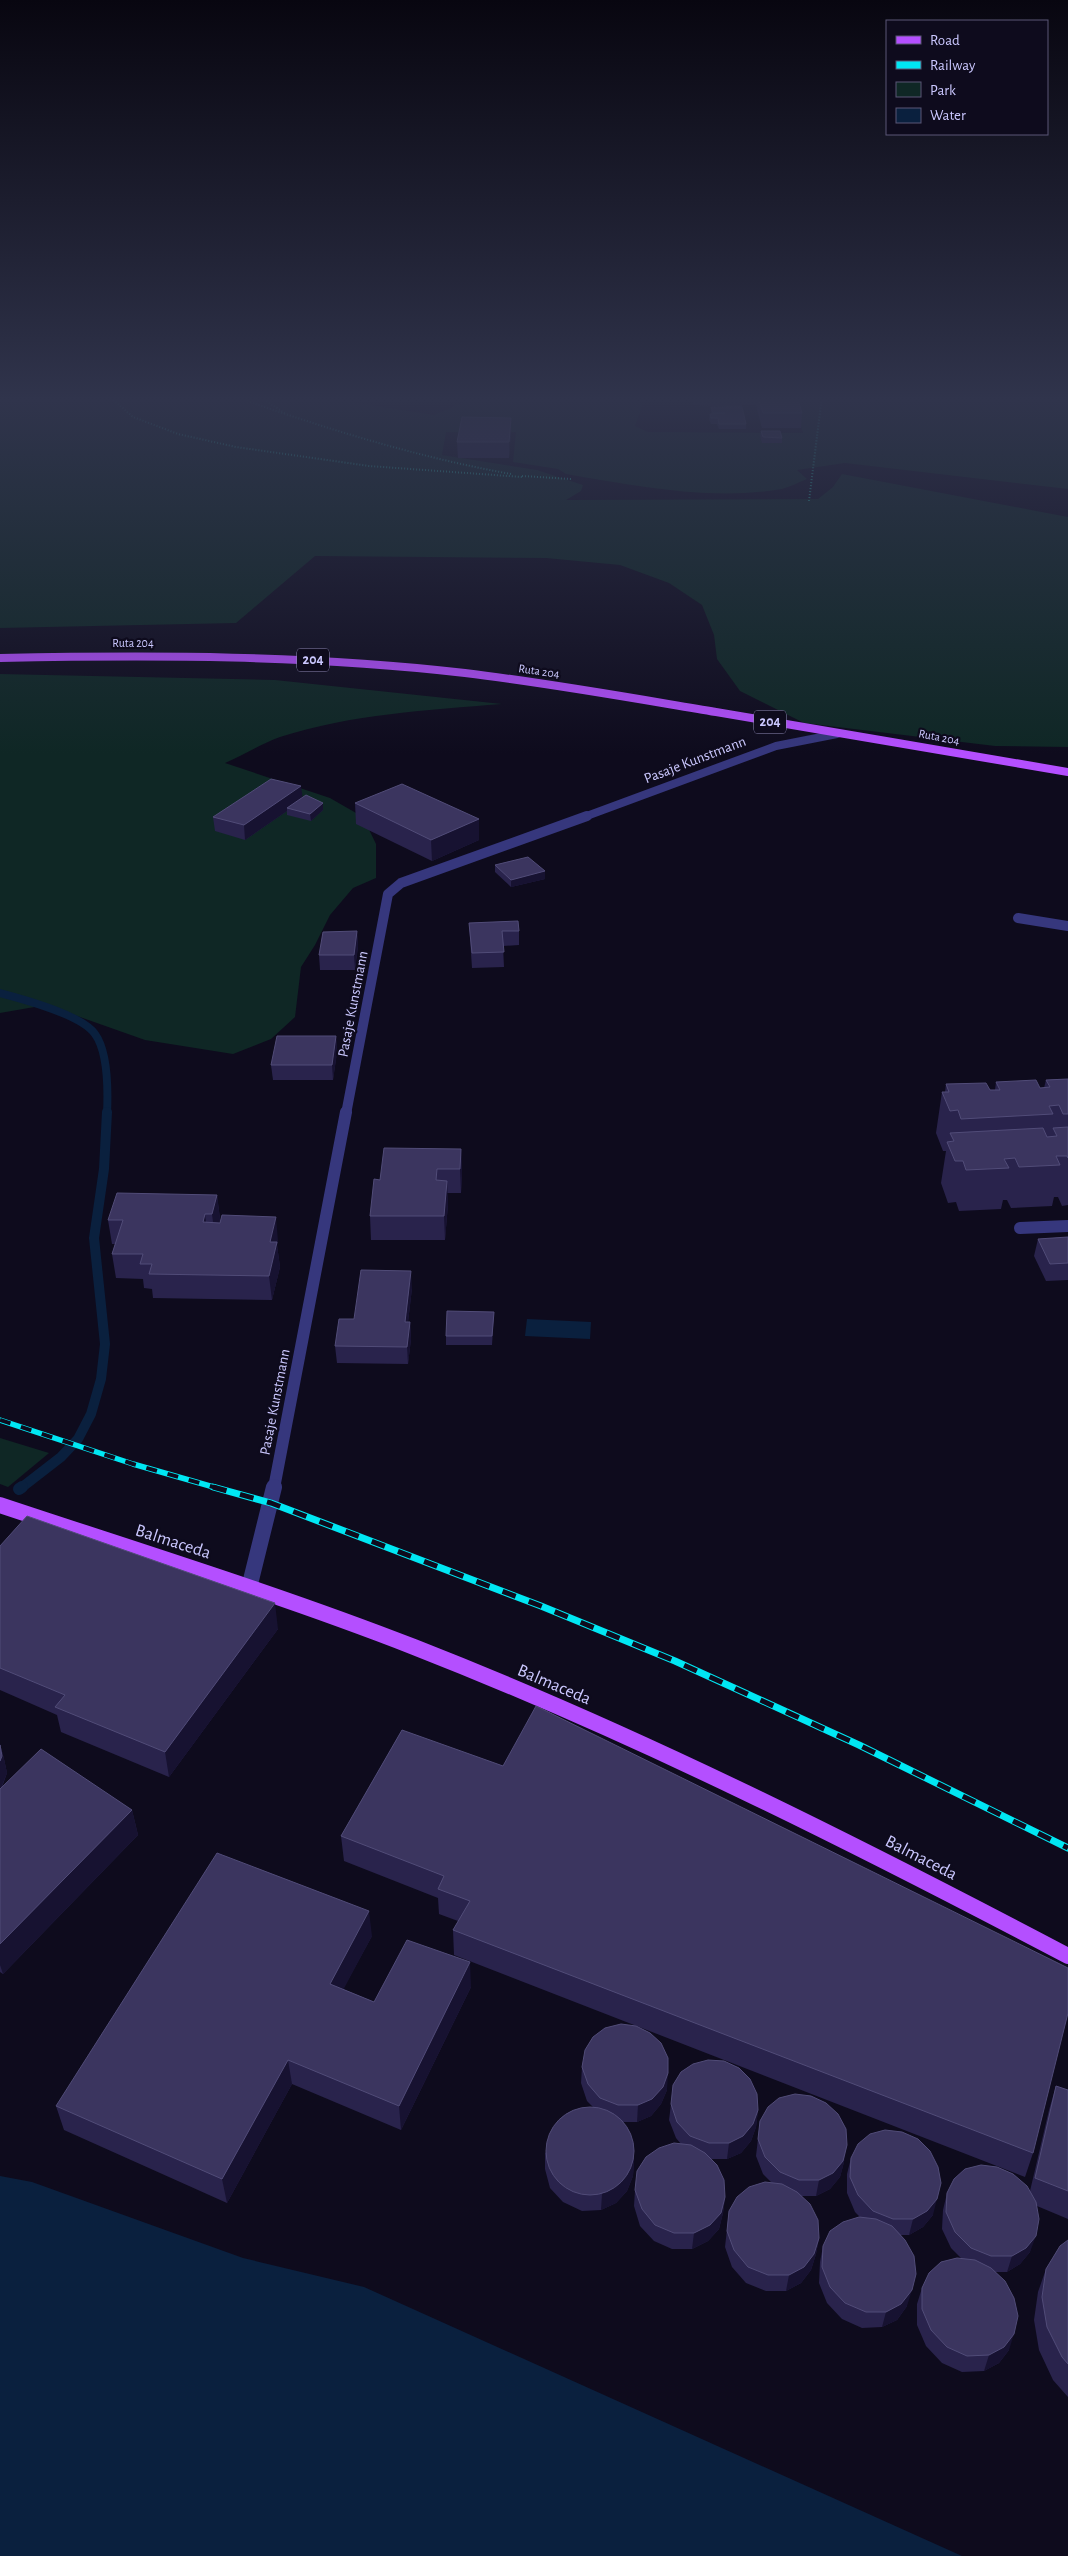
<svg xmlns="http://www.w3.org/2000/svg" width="1068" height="2556" font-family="'Alegreya Sans',sans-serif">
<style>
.green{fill:#0f2725}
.water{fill:#0a203e}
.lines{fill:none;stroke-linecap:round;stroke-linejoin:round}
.stream-far2{stroke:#0a203e;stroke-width:8}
.stream-far1{stroke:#0a203e;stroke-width:10}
.stream{stroke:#0a203e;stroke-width:12}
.path{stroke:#2cafa1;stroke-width:2;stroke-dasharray:1 2;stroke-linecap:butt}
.minor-far3{stroke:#36377d;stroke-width:8}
.minor-far2{stroke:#36377d;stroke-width:10}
.minor-far1{stroke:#36377d;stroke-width:12}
.minor{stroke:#36377d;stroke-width:16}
.major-far1{stroke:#b44fff;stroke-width:8}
.major{stroke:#b44fff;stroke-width:16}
.rail-far1-casing{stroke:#00e7f3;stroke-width:5.5}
.rail-casing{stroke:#00e7f3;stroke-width:7}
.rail-far1{stroke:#0e0b1d;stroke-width:4;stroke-dasharray:11;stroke-linecap:butt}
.rail{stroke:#0e0b1d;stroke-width:5;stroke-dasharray:14;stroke-linecap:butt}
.wall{fill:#29234c}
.shaded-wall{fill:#171231}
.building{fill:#3b355f;stroke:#514c78}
.labels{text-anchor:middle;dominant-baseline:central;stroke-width:4.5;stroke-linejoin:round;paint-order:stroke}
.far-street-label{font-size:12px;fill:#cbc8ff;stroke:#0e0b1d}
.shield{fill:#0e0b1d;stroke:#928fbb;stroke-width:1}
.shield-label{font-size:14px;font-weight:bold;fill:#cbc8ff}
.street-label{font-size:15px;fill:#cbc8ff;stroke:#0e0b1d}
.near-street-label{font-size:18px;fill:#cbc8ff;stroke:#0e0b1d}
</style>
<rect width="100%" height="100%" fill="#0e0b1d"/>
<g class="green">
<path d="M0,396H312L434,415L476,396H631V400L643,403L635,426L648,432L803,433L791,396H1068V489L845,463L797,470L807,479C799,482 790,487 782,489C711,501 636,486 566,474L558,469L513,462L516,432H446L442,455L537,470L583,485L581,491L566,500L818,499L833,487L842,474L1068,517V747L995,746L804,723L740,691L717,659L714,635L702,605L669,583L620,565L546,558L315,556L236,623L0,628Z"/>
<path d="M0,674L275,680L502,704C428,710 352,714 280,737C261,744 243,755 225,763L330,798L363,817L376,844V878L353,888L330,915L315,945L301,967L295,1017L271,1039L233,1054L145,1040L46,1005L0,1013Z"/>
<path d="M0,1438L49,1453L8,1487L0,1484Z"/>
</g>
<g class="water">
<path d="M527,1319L591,1322L590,1339L525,1336Z"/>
<path d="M0,2176L32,2182L243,2258L364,2287L962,2556H0Z"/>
</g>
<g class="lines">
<path class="stream-far2" d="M0,993C23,999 82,1015 95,1034C108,1052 108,1092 107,1114"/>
<path class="stream-far1" d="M21,1488L61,1457L78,1439L91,1414L101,1379L105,1344L94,1238L104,1169L107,1112"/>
<path class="stream" d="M19,1489L22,1487"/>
<g class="path">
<path d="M109,396L133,417L178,434L236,447L369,466L522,477"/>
<path d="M233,396C324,428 416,457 511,474"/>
<path d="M259,396L286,414"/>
<path d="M522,476L571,479"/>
<path d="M809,501L822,396"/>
</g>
<path class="minor-far3" d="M584,817L776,746L837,734"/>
<g class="minor-far2">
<path d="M1018,918L1068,926"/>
<path d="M346,1114L388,894L401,883L587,816"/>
</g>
<g class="minor-far1">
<path d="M1020,1228L1068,1226"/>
<path d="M274,1488L346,1112"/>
</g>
<path class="minor" d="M249,1588L274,1487"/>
<path class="major-far1" d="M0,658C155,655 310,655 465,673C549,683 632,698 716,712C833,732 951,752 1068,772"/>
<path class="major" d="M0,1505C138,1551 278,1594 414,1647C639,1735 855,1844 1068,1956"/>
<defs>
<path id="rail-far1" d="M0,1420L133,1464L217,1488"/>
<path id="rail" d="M213,1487L271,1503L541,1606L675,1661L859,1745L1068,1848"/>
</defs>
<use href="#rail-far1" class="rail-far1-casing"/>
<use href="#rail" class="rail-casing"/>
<use href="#rail-far1" class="rail-far1"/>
<use href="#rail" class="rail"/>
</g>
<g class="wall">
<path d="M693,396H797L802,413L801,428H762L756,405H742V409L746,424V429H719L717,424H711L709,419L710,414H711V407H724V406L693,405Z"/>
<path d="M761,431L782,438V443H762L760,436Z"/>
<path d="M511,433L509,458H458L457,442Z"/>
<path d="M302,797L323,803V810L311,821L287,815V811L245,840L215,831L213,817Z"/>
<path d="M355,803L479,819V840L432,861L356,824Z"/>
<path d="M495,865L545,871V879L511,887L495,872Z"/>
<path d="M469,923L519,931V945L503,946L504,967L472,968Z"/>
<path d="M357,931L358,946L355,970H320L319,955Z"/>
<path d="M336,1036L337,1052L333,1080H273L271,1065Z"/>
<path d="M1068,1079V1205L1062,1206L1058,1197H1054L1052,1206L1011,1208L1007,1200H1003L1001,1209L959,1211L956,1202L948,1203L941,1183L946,1151H943L936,1133L942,1092H945L946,1084L990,1090H995L996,1082L1040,1088H1044L1046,1080Z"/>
<path d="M461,1149L462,1173L461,1193H447L448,1204L445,1240H371L370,1216L380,1180Z"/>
<path d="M217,1195L220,1219L219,1223L278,1241L277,1245L280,1267L272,1300L153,1298L152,1289L144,1288L143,1279L116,1278L112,1254L115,1244H112L108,1220Z"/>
<path d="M1068,1237V1280L1046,1281L1034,1256L1038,1239Z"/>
<path d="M412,1288L408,1322H410L411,1339L408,1364L337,1363L335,1346L354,1319Z"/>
<path d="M494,1312L492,1345H446V1336Z"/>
<path d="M0,1546L278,1629L169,1777L61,1732L57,1715L0,1690Z"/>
<path d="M402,1730L1033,2153L1025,2177L454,1955L453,1930L458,1921L439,1914L438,1898L344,1861L341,1836Z"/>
<path d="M0,1744L4,1759L7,1773L2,1787L132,1810L138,1835L3,1974L0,1972Z"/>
<path d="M372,1936L343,1989L374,2002L471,1987L401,2130L292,2084L227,2203L64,2130L56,2106Z"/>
<path d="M582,2067L667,2090L661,2104L651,2116L637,2122H622L634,2159L633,2176L627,2191L616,2203L601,2210L582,2211L563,2202L550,2188L545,2169V2153L594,2108L587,2101L581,2083Z"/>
<path d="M1056,2086L1068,2090V2219L1037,2206L1030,2252L1020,2264L1007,2272H995L1009,2350L999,2363L984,2371L962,2372L942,2363L926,2346L917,2325V2304L922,2288L961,2258L951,2248L942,2229L943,2210L947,2193L1030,2191L1049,2110Z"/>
<path d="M671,2104L758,2110L756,2127L751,2141L741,2153L727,2159H712L725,2197L723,2213L719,2229L708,2241L692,2249H672L654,2241L640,2226L634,2206L635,2190L681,2144L676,2138L669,2120Z"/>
<path d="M760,2121L844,2162L840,2177L830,2189L816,2196H802L819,2238L816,2254L811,2270L801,2283L786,2291H766L746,2283L732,2267L725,2247L729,2211L772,2183L763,2174L756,2156Z"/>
<path d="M851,2158L933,2215L923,2227L909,2235H901L907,2306L897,2320L882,2327L862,2328L842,2319L827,2303L819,2283L820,2262L823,2246L860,2217L855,2212L847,2193V2174Z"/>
<path d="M1068,2240V2397L1053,2380L1039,2350L1034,2320L1038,2292L1046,2269Z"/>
</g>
<g class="shaded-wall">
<path d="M511,418V433L509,458V442Z"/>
<path d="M301,786L303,800L287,808V811L245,840L244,825Z"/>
<path d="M323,803V810L311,821L310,814Z"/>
<path d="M479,819V840L432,861L431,840Z"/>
<path d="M545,871V879L511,887V880Z"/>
<path d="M357,931L358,946L355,970L354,955Z"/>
<path d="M336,1036L337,1052L333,1080L332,1065Z"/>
<path d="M461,1149L462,1173L461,1193L460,1169Z"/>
<path d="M447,1181L448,1204L445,1240L444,1216Z"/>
<path d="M217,1195L220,1219L215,1238L212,1214Z"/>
<path d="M205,1214L208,1238L203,1222Z"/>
<path d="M276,1217L278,1241L277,1245L280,1267L272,1300L269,1276L270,1242Z"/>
<path d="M411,1271L412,1288L406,1339L405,1322Z"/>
<path d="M410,1322L411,1339L408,1364L407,1347Z"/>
<path d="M275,1603L278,1629L169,1777L165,1752Z"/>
<path d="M0,1744L4,1759L7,1773L1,1788L0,1790Z"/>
<path d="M132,1810L138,1835L3,1974L0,1965V1944Z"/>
<path d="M369,1911L372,1936L333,2009L330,1984Z"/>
<path d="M470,1962L471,1987L401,2130L399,2106Z"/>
<path d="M288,2060L292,2084L227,2203L222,2179Z"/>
<path d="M668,2073L667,2090L661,2104L651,2116L637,2122L638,2105Z"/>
<path d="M758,2110L756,2127L751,2141L741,2153L727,2159L729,2143Z"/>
<path d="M847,2145L844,2162L840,2177L830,2189L816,2196L819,2180Z"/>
<path d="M634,2159L633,2176L627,2191L616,2203L601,2210L602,2194Z"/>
<path d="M725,2197L723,2213L719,2229L708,2241L692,2249L694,2233Z"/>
<path d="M937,2199L933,2215L923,2227L909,2235L913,2219Z"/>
<path d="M1036,2236L1030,2252L1020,2264L1007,2272L1012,2256Z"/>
<path d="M819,2238L816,2254L811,2270L801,2283L786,2291L789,2275Z"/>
<path d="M912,2290L907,2306L897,2320L882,2327L886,2312Z"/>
<path d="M1014,2334L1009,2350L999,2363L984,2371L989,2355Z"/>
</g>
<g class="building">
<path d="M758,396H797L802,413H763Z"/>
<path d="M711,407H742L746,424H719L718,418H711L710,414L725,413H713Z"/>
<path d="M462,417L511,418L509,442H457Z"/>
<path d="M761,431H780L782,438L763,437Z"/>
<path d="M271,779L301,786L244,825L213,817Z"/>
<path d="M402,784L479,819L431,840L355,803Z"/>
<path d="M306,795L323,803L310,814L287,808Z"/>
<path d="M528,857L545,871L511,880L495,865Z"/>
<path d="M518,921L519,931H502L504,952L472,953L469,923Z"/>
<path d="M357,931L354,955H319L323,932Z"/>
<path d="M277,1036H336L332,1065H271Z"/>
<path d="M1068,1079V1114H1063L1059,1105L1049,1106L1053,1114L961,1119L958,1110L950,1111L942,1092H949L946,1084L986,1083L990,1090H1000L996,1082L1036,1080L1040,1088L1050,1087L1046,1080Z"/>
<path d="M1068,1127V1158L1067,1156H1056L1060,1165L1019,1167L1015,1158L1004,1159L1009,1168L966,1170L963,1161H955L947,1142L954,1141L950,1133L1043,1128L1047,1137L1057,1136L1053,1128Z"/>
<path d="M384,1148L461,1149L460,1169H437L436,1180L447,1181L444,1216H370L374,1179L380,1180Z"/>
<path d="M117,1193L217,1195L212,1214H205L203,1222L220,1223L222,1215L276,1217L270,1242H277L269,1276L149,1274L152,1264H140L143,1254H112L123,1220H108Z"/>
<path d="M1068,1237V1263L1050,1264L1038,1239Z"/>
<path d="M361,1270L411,1271L405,1322H410L407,1347L335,1346L339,1319H354Z"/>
<path d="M447,1311L494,1312L492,1336H446Z"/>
<path d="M27,1516L275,1603L165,1752L55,1707L65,1695L0,1668V1546Z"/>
<path d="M536,1706L1068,1968V2013L1033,2153L453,1930L470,1901L438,1889L444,1876L341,1836L402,1730L503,1766Z"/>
<path d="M0,1745L2,1756L0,1761Z"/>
<path d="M41,1749L132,1810L0,1944V1789Z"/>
<path d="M217,1853L369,1911L330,1984L374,2002L407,1940L470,1962L399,2106L288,2060L222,2179L56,2106Z"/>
<path d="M621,2024L636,2026L650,2033L661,2043L668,2058V2073L663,2087L652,2099L638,2105H618L600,2098L588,2084L582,2067L585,2050L593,2037L605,2028Z"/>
<path d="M708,2060L724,2061L739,2068L750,2079L757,2094L758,2110L753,2124L743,2136L729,2143H709L690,2136L677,2122L671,2104L673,2085L681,2072L693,2064Z"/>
<path d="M1056,2086L1068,2090V2191L1035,2178Z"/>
<path d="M795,2094L811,2096L826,2103L838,2114L846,2129L847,2145L843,2161L833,2173L819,2180H799L780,2172L765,2157L758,2139L760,2121L768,2107L779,2098Z"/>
<circle cx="590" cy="2151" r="44"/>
<path d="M885,2130L902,2132L918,2139L930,2151L938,2167L941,2183L937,2199L927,2211L913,2219H893L873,2211L858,2195L850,2177L851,2158L858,2144L870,2134Z"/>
<path d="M674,2143L691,2145L705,2153L717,2165L724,2180L725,2197L721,2213L710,2225L694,2233H674L655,2225L642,2209L635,2190L637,2171L646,2157L659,2148Z"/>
<path d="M981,2165L997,2167L1013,2174L1027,2186L1036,2202L1039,2219L1036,2236L1026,2248L1012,2256H991L971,2248L955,2232L946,2212L947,2193L954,2179L965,2169Z"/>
<path d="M765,2182L782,2184L797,2192L810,2204L818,2220L819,2238L814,2254L804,2267L789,2275H768L748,2267L734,2250L727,2231L729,2211L737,2197L749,2187Z"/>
<path d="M859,2217L876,2219L892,2226L905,2240L914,2256L916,2274L912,2290L901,2304L886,2312H866L845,2303L830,2287L822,2267L823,2246L830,2231L843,2222Z"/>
<path d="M1068,2240V2364L1062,2357L1047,2327L1042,2297L1046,2269L1060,2246Z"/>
<path d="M957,2258L975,2260L991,2268L1005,2281L1014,2298L1018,2316L1014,2334L1004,2347L989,2355L967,2356L947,2347L931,2330L922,2309V2288L929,2273L941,2262Z"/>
</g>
<linearGradient id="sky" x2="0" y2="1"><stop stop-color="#080610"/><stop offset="0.53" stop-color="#30344c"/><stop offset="1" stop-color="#30344c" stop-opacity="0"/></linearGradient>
<rect width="1068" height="754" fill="url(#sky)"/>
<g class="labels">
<g class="far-street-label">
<text x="133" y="643">Ruta 204</text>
<text transform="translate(539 671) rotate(8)">Ruta 204</text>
<text transform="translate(939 737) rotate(11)">Ruta 204</text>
</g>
<g class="shield">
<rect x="297" y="648.5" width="32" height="23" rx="4"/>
<rect x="754" y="710.5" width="32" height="23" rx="4"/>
</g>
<g class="shield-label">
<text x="313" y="660">204</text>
<text x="770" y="722">204</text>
</g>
<g class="street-label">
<text transform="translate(695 760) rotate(-21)">Pasaje Kunstmann</text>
<text transform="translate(353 1004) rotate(-79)">Pasaje Kunstmann</text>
<text transform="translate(275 1402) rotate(-79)">Pasaje Kunstmann</text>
</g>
<g class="near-street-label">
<text transform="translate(173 1542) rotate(18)">Balmaceda</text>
<text transform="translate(554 1685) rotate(23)">Balmaceda</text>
<text transform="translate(921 1858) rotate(27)">Balmaceda</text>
</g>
</g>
<rect x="886" y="20" width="162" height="115" fill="#0e0b1d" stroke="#5a5777"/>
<rect x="896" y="36" width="25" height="8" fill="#b44fff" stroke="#5a5777"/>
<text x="930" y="45" font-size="15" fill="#cbc8ff">Road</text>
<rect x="896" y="61" width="25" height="8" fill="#00e7f3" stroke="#5a5777"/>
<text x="930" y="70" font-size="15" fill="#cbc8ff">Railway</text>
<rect x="896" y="82" width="25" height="15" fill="#0f2725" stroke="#5a5777"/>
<text x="930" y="95" font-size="15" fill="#cbc8ff">Park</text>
<rect x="896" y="108" width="25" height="15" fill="#0a203e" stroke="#5a5777"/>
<text x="930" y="120" font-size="15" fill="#cbc8ff">Water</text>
</svg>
